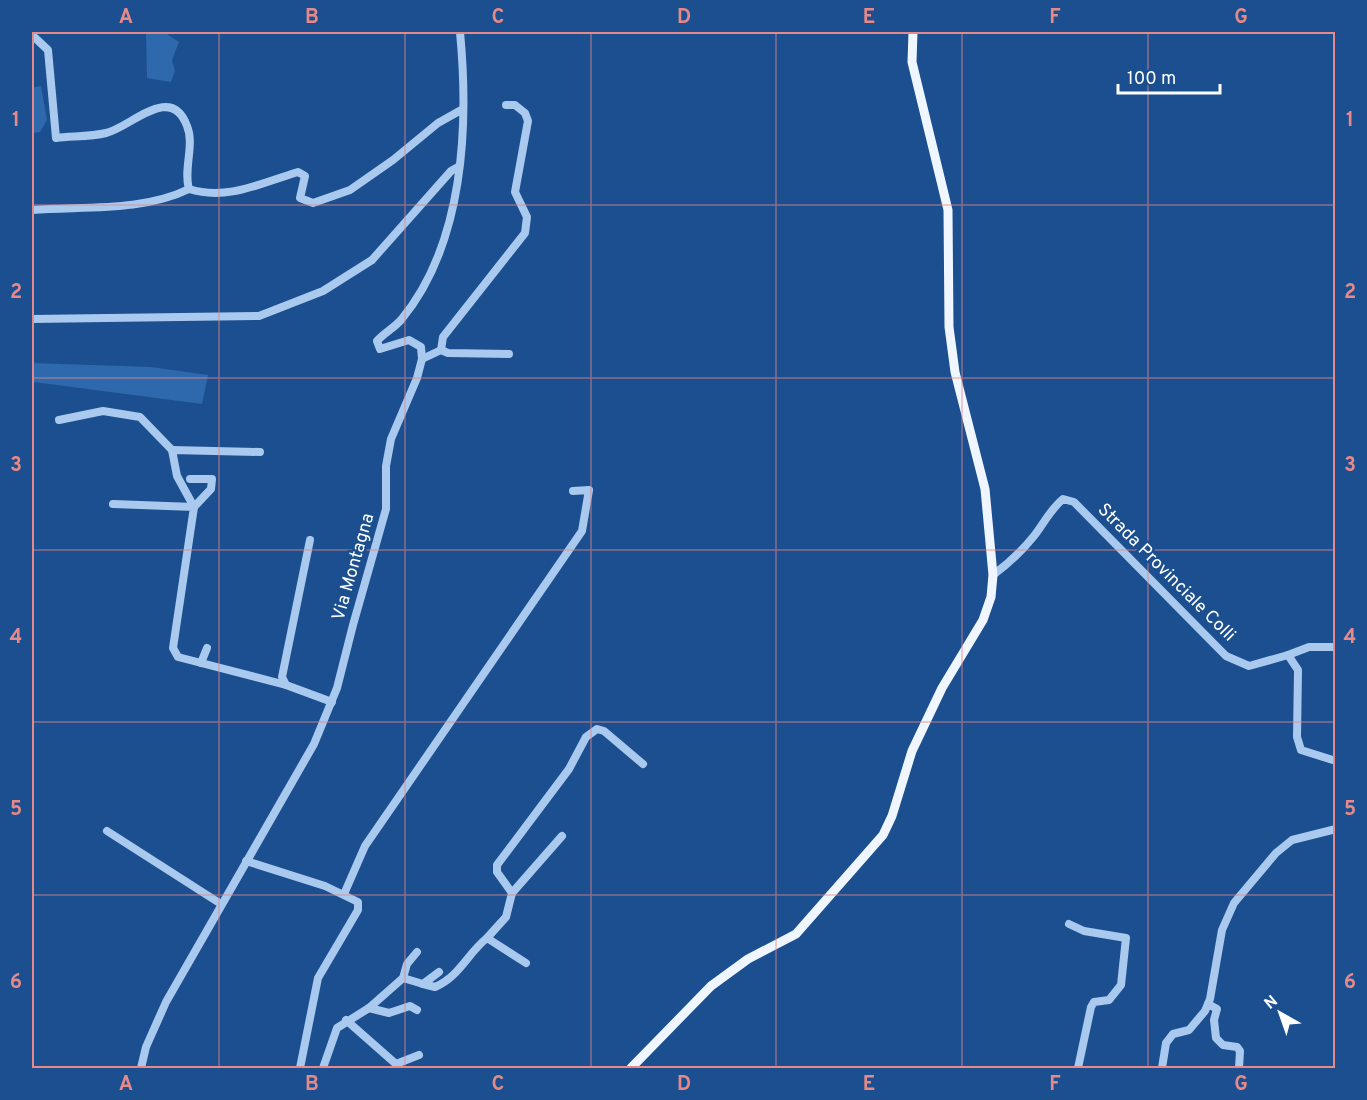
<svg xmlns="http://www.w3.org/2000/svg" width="1367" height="1100" font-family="Overpass,sans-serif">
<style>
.green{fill:#2e69ad}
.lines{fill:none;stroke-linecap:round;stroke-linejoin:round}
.minor{stroke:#a9c9ee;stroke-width:8}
.major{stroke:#f0f6ff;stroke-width:9}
.grid{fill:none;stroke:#e88989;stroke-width:1.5;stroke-opacity:0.55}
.labels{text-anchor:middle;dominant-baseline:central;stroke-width:5;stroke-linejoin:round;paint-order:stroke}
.street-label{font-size:18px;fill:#fff;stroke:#1b4f8f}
.neatline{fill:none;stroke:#e88989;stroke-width:2}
.grid-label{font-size:20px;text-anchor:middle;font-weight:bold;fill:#e88989}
</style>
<rect width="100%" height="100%" fill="#1b4f8f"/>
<g class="green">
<path d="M146,32H168V35L179,42L172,60L175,71L171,82L147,78Z"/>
<path d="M41,86L47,120L40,132L32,133V88Z"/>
<path d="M32,363L151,367L208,375L202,404L34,382L32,385Z"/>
</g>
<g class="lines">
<g class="minor">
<path d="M32,35L48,50L56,138C72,136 90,137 106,133C130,128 171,82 187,126C195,145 183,169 189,189C227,201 261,183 298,172L305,176L300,198L313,203L350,190L393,160L438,123L463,109"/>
<path d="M32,210C83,206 142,212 189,189"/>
<path d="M32,319L259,316L323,291L372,260L451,171L458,167"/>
<path d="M441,350L448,353L509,354"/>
<path d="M422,359L441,350L443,337L525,233L527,217L515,192L528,121L525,113L515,105H506"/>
<path d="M59,420L103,411L140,417L172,450"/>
<path d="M190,479H212L211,489L194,507L177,476L172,450L260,452"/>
<path d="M113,504L194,507L173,648L178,657L286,685"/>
<path d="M310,540L282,677L286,685L332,702"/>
<path d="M993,575C1008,564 1022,551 1034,536C1044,523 1050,510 1063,499L1074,502L1226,656L1249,666L1288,655L1298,670L1297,737L1301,750L1336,761"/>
<path d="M1288,655L1309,647H1336"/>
<path d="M201,663L207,648"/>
<path d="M107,831L221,904"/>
<path d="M246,861L325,886L358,902V910L318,978L300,1068"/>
<path d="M512,893L562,836"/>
<path d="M344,894L365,846L582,531L589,490L573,491"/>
<path d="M1069,924L1084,931L1126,938L1121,985L1109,1000L1094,1002L1091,1007L1078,1068"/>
<path d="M487,938L506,917L512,893L497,872V865L569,769L586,737L597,729L604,731L643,764"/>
<path d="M403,978L423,984L439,972"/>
<path d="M423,984L435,987C460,976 467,954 487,938L526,963"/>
<path d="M1208,1004L1217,1009L1214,1020L1216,1038L1223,1045L1237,1047L1240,1051L1239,1068"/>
<path d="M369,1008L389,1013L410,1006L417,1010"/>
<path d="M346,1020L396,1064L419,1055"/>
<path d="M141,1068L146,1047L166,1002L314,744L337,688L353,625L386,509V466L391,439L417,378L422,359L421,347L409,340L380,349L377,341C384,333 394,328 401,320C464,244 469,126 460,32"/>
<path d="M323,1068L337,1028L369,1008L403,978L407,964L417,952"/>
<path d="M1162,1068L1166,1043L1173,1034L1189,1030L1205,1011L1210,999L1222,930L1234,903L1276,853L1292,840L1336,829"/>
</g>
<path class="major" d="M631,1068L711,986L748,959L796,934L883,835L892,816L912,751L942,688L983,620L991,597L993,575L985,489L955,372L949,327L948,210L912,62L913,32"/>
</g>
<path class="grid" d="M219,32V1068M405,32V1068M591,32V1068M776,32V1068M962,32V1068M1148,32V1068M32,205H1336M32,378H1336M32,550H1336M32,722H1336M32,895H1336"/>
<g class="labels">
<g class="street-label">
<text transform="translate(354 567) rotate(-74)">Via Montagna</text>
<text transform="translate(1166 573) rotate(45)">Strada Provinciale Colli</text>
</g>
</g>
<rect width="1367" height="1100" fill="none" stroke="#1b4f8f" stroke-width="66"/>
<g transform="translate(1280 1013) rotate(320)" stroke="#1b4f8f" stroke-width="4.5" paint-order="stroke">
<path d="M0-4.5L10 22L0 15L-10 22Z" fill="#ffffff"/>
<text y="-9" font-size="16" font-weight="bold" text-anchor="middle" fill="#ffffff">N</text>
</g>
<path d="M1118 84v9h102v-9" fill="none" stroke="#ffffff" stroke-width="3"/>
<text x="1127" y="84" font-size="18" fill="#ffffff" stroke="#1b4f8f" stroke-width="4.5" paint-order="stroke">100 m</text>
<rect x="33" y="33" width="1301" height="1034" class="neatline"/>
<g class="grid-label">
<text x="126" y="23">A</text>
<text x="312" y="23">B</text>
<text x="498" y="23">C</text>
<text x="684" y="23">D</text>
<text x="869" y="23">E</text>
<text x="1055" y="23">F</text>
<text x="1241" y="23">G</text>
<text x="16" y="126">1</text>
<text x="1350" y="126">1</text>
<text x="16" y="298">2</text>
<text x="1350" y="298">2</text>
<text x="16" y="471">3</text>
<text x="1350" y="471">3</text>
<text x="16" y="643">4</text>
<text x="1350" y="643">4</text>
<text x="16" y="815">5</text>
<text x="1350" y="815">5</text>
<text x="16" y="988">6</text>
<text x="1350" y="988">6</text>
<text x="126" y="1090">A</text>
<text x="312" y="1090">B</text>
<text x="498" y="1090">C</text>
<text x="684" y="1090">D</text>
<text x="869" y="1090">E</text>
<text x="1055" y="1090">F</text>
<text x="1241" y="1090">G</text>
</g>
</svg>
